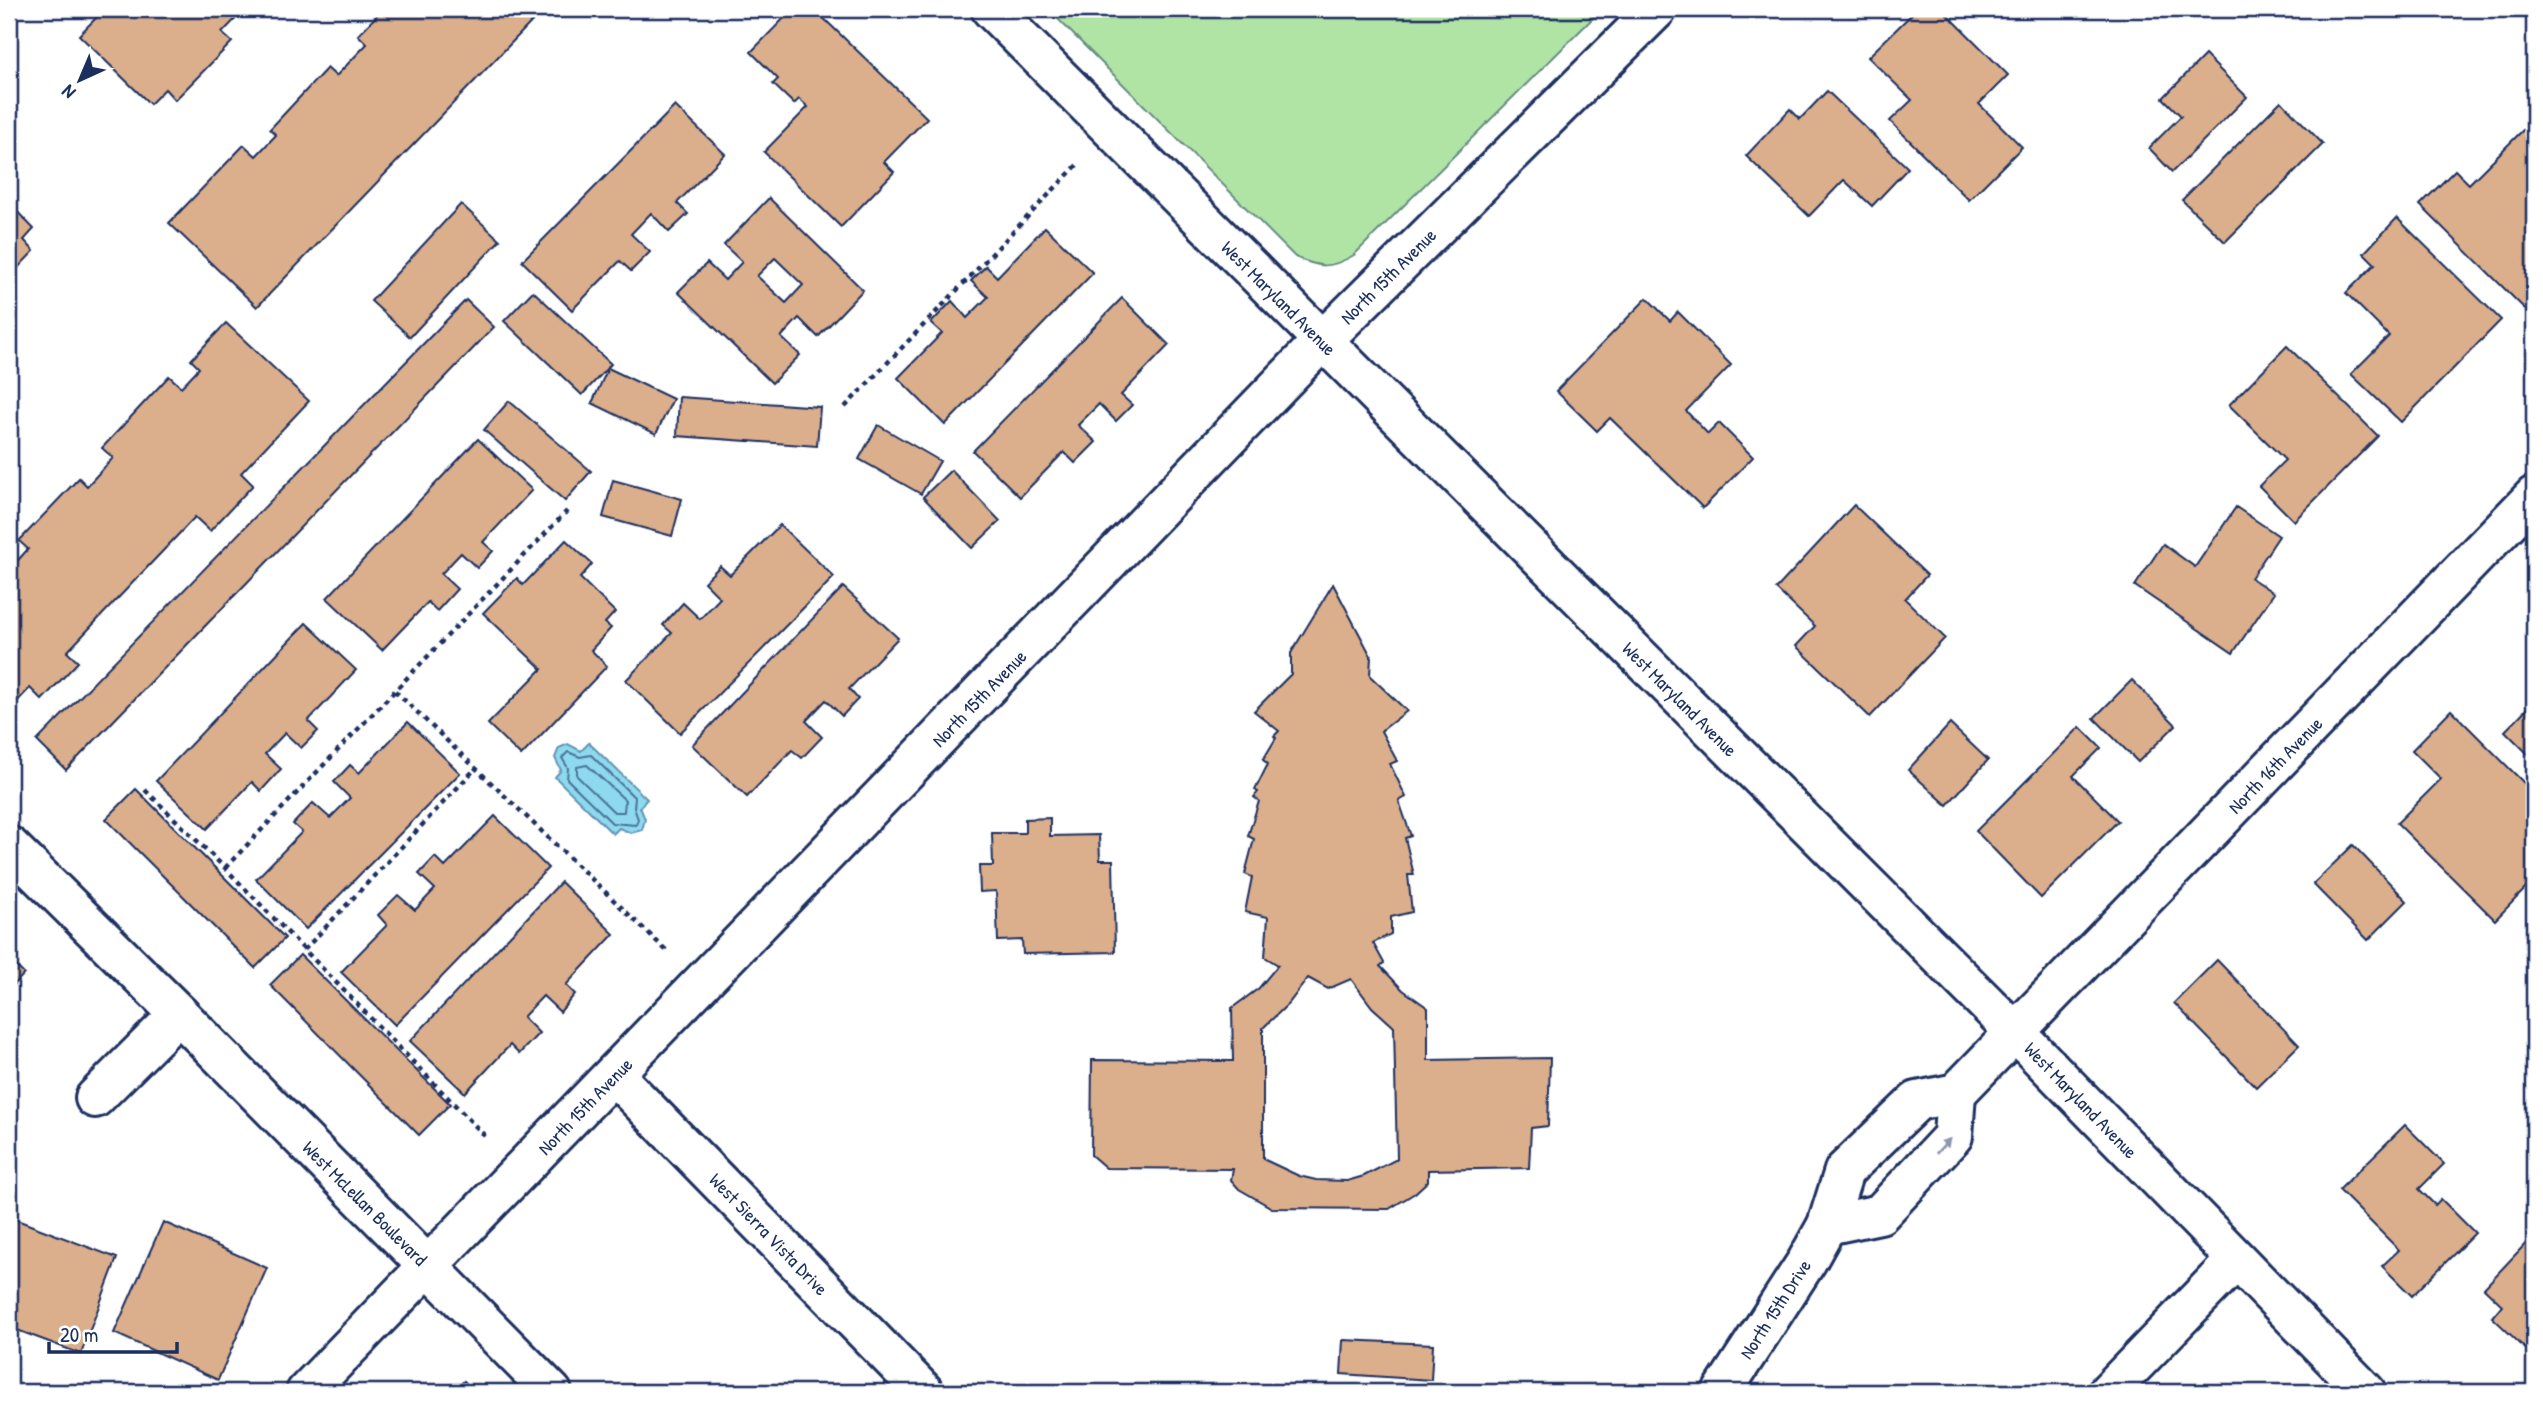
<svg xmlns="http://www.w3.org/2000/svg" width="2543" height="1401" font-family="'Patrick Hand',sans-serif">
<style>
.green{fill:#b0e4a5;stroke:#668a82;stroke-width:2}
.water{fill:#8ed9ee;stroke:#6095b4;stroke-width:2}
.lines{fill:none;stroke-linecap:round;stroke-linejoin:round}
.shore{stroke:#497398;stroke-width:2}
.building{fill:#dbae8c;stroke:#1b2f5e;stroke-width:2;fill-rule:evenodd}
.street-casing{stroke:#1b2f5e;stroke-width:44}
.secondary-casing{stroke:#1b2f5e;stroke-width:44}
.path{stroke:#1b2f5e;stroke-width:4.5;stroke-dasharray:5 5;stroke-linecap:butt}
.street{stroke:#fff;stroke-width:38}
.secondary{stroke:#fff;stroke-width:38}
.oneway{fill:#8d97ae}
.labels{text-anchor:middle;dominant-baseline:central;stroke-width:6;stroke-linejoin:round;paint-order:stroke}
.street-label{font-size:19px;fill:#1b2f5e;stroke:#fff}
</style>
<rect width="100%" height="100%" fill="#fff"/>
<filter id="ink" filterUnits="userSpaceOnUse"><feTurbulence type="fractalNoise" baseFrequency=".0143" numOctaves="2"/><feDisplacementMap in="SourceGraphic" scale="14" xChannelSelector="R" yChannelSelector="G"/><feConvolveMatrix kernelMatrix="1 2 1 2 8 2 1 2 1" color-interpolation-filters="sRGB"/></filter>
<g filter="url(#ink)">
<path class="green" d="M1048,9H1602L1354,255C1330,269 1320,268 1295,257Z"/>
<path class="water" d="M589,743L647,799L640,807L645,819L642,830L631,833L619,828L613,834L555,777L561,770L555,758L559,748L568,744L581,751Z"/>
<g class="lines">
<g class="shore">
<path d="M568,752L580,757L591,755L635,798L634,808L638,819L636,825L612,823L567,779L568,768L562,758Z"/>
<path d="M587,765L625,800L624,812H614L577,776V767Z"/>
</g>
</g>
<g class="building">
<path d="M105,9H245L222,33L232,42L175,100L165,89L150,104L79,35Z"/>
<path d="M383,9H544L257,307L169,223L244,145L256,156L276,135L270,129L327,68L336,76L367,44L358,35Z"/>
<path d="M793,9H814L927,118L884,162L894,172L841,227L764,152L808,107L799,99L794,104L773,84L778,79L751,52Z"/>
<path d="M1917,9H1942L2008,75L1979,104L2022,147L1969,200L1890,121L1912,100L1868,57Z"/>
<path d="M2205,55L2247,97L2172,172L2149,148L2181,116L2163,98Z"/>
<path d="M1827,91L1908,168L1872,206L1844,180L1809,216L1746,156L1790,109L1800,119Z"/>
<path d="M2281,101L2323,144L2225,242L2182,200Z"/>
<path d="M675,106L725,154L677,203L688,214L669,232L651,213L631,234L650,252L631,271L620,261L572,310L522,261Z"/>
<path d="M2531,122L2534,125V308L2529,313L2420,205L2455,170L2469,184Z"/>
<path d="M769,198L863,290L818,337L799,318L781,337L800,355L772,383L678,292L707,263L725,280L742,262L724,245ZM775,258L803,285L786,303L757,276Z"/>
<path d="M9,203L34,229L24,240L34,251L9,277Z"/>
<path d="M461,204L500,240L410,337L371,301Z"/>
<path d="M2397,218L2501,320L2401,422L2351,374L2389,336L2346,293L2375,264L2364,253Z"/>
<path d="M1045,227L1093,273L945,425L898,378L942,333L931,323L952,301L967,318L988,297L971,281L986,266L997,277Z"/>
<path d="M533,291L611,364L582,395L504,321Z"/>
<path d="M1122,298L1169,345L1121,395L1132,405L1116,421L1099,404L1078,425L1096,442L1075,463L1064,452L1020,497L973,451Z"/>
<path d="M1647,298L1670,321L1678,312L1731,365L1686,411L1708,434L1719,423L1753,457L1703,508L1610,418L1597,431L1556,391Z"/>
<path d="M466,300L494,327L66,770L37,741Z"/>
<path d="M226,323L309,401L241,473L253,485L210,531L195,517L67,652L78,662L42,700L30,688L9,710V570L28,549L19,541L79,478L87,486L113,458L102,448L169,376L181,387L199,368L191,360Z"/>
<path d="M2287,346L2378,436L2294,521L2259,486L2285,460L2229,405Z"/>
<path d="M608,368L673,399L656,434L592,403Z"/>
<path d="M679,397L820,407L817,446L677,436Z"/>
<path d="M509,401L591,471L565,501L484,430Z"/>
<path d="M878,425L940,461L921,494L859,459Z"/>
<path d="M478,439L532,490L483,542L493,551L477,568L461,553L441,574L457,589L437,611L428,602L382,650L327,598Z"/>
<path d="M951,470L1000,521L972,548L923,497Z"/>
<path d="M613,480L682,499L672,536L603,517Z"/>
<path d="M1854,505L1927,575L1905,599L1945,638L1870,717L1796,646L1815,626L1776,589Z"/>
<path d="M2236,507L2279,536L2251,578L2274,593L2233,653L2135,586L2163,544L2195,567Z"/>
<path d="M780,525L834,577L680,733L626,680L672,633L663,625L683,603L700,619L720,598L704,582L720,566L730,575Z"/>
<path d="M566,540L592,564L580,578L615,612L605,623L611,628L591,650L607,666L521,756L488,724L542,669L483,613L517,578L523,585Z"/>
<path d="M1333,584L1371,656L1370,676L1407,711L1381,731L1397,761L1390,764L1406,797L1399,801L1411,836L1405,838L1414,875H1408L1412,912L1391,917V934L1373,943L1384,963L1380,966L1403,990L1428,1008V1060L1550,1058L1548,1126L1531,1128L1529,1168L1428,1170V1181L1415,1193L1389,1209L1272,1208L1239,1189L1231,1180L1233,1169L1106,1168L1091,1155L1092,1060L1233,1061L1232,1008L1259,988L1278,965L1265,957L1268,917L1245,912L1252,877L1245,874L1254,839L1248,836L1259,801L1254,797L1258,792L1255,790L1268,764L1263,760L1276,738L1274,736L1279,731L1254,711L1291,674V653ZM1308,978L1328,989L1351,979L1372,1007L1394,1027L1397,1159L1364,1176L1347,1181L1316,1180L1299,1176L1263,1159V1028L1289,1003Z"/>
<path d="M843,587L898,638L849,689L858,699L842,716L826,700L806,721L822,737L802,758L792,750L747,797L692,745Z"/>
<path d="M306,623L356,670L308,721L318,731L301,748L285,733L265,754L281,769L261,791L252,782L207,829L156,781Z"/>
<path d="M2132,680L2176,725L2138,762L2094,718Z"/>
<path d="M2534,701V760L2505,731Z"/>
<path d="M2451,710L2534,793V889L2530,884L2495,920L2397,823L2441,779L2412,750Z"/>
<path d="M408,722L460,773L306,929L256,879L302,832L293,824L313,803L330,818L350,798L334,782L350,765L359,773Z"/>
<path d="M1950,724L1988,760L1947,805L1908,770Z"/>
<path d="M2080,727L2101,748L2073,776L2118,821L2041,898L1976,831Z"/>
<path d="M136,789L285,938L255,968L106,819Z"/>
<path d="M495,816L548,868L395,1025L341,972L387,925L378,915L398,895L415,910L435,889L419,874L435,857L445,867Z"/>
<path d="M1050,818V836L1099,835L1100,860H1113L1115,952L1023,954L1022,940L998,941L996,891L980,892L979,866H993L992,833H1025V819Z"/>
<path d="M2353,845L2407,901L2368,940L2313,884Z"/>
<path d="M561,882L614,934L566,985L575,994L560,1012L543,996L523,1017L539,1033L519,1054L510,1045L465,1093L410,1041Z"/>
<path d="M300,955L450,1104L419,1135L270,985Z"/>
<path d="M9,959L24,974L9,990Z"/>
<path d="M2217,960L2299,1045L2256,1087L2174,1003Z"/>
<path d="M2405,1125L2444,1164L2419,1189L2435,1205L2441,1199L2475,1233L2412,1296L2382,1266L2399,1250L2339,1190Z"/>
<path d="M9,1217L117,1258L81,1354L9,1327Z"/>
<path d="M163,1222L267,1268L218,1380L114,1333Z"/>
<path d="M2531,1238L2534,1241V1357L2492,1317L2502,1305L2484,1288Z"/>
<path d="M1343,1340L1433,1344L1431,1380L1341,1374Z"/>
<path d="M464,1381L475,1392H453Z"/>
</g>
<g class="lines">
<defs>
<g id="street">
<path d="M9,846L179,1014L552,1392"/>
<path d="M615,1076L924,1392"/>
<path d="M95,1098L179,1014"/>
<path d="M1827,1225L1880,1214L1953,1136L1956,1093"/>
<path d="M1722,1392L1807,1261L1827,1225L1844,1171L1917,1101L1956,1093L2534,496"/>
<path d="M2108,1392L2236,1260"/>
</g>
<g id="secondary">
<path d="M991,9L2016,1033L2366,1392"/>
<path d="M306,1392L1322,341L1657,9"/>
</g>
</defs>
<use href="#street" class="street-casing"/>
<use href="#secondary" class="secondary-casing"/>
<g class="path">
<path d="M845,407L1080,162"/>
<path d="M395,691L668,952"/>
<path d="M145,790L225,868L487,1138"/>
<path d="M225,868L567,511"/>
<path d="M304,950L476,768"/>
</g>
<use href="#street" class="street"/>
<use href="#secondary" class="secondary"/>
</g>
<defs><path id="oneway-solid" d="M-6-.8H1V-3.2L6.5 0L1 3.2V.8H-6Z" transform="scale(1.75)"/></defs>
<use class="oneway" href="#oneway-solid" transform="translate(1943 1146) rotate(-47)"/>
</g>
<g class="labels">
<g class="street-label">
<text transform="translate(1388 276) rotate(-45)">North 15th Avenue</text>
<text transform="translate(1279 298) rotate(45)">West Maryland Avenue</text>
<text transform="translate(979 698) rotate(-46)">North 15th Avenue</text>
<text transform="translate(1680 699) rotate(45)">West Maryland Avenue</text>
<text transform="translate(2275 765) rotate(-46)">North 16th Avenue</text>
<text transform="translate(2081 1100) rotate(46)">West Maryland Avenue</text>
<text transform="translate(585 1106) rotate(-46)">North 15th Avenue</text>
<text transform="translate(365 1203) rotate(45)">West McLellan Boulevard</text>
<text transform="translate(769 1234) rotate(46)">West Sierra Vista Drive</text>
<text transform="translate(1775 1309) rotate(-57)">North 15th Drive</text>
</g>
</g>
<rect width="2543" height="1401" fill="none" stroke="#fff" stroke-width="35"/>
<rect x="18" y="18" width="2508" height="1366" fill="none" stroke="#1b2f5e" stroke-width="2.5" filter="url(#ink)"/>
<g transform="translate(80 80) rotate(224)" stroke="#ffffff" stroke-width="5" paint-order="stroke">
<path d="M0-5L12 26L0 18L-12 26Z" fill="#1b2f5e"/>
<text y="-10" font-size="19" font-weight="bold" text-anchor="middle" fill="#1b2f5e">N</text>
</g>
<path d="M49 1342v10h128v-10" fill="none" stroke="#1b2f5e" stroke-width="3.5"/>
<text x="60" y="1342" font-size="21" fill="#1b2f5e" stroke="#ffffff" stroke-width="5" paint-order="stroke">20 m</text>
</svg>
